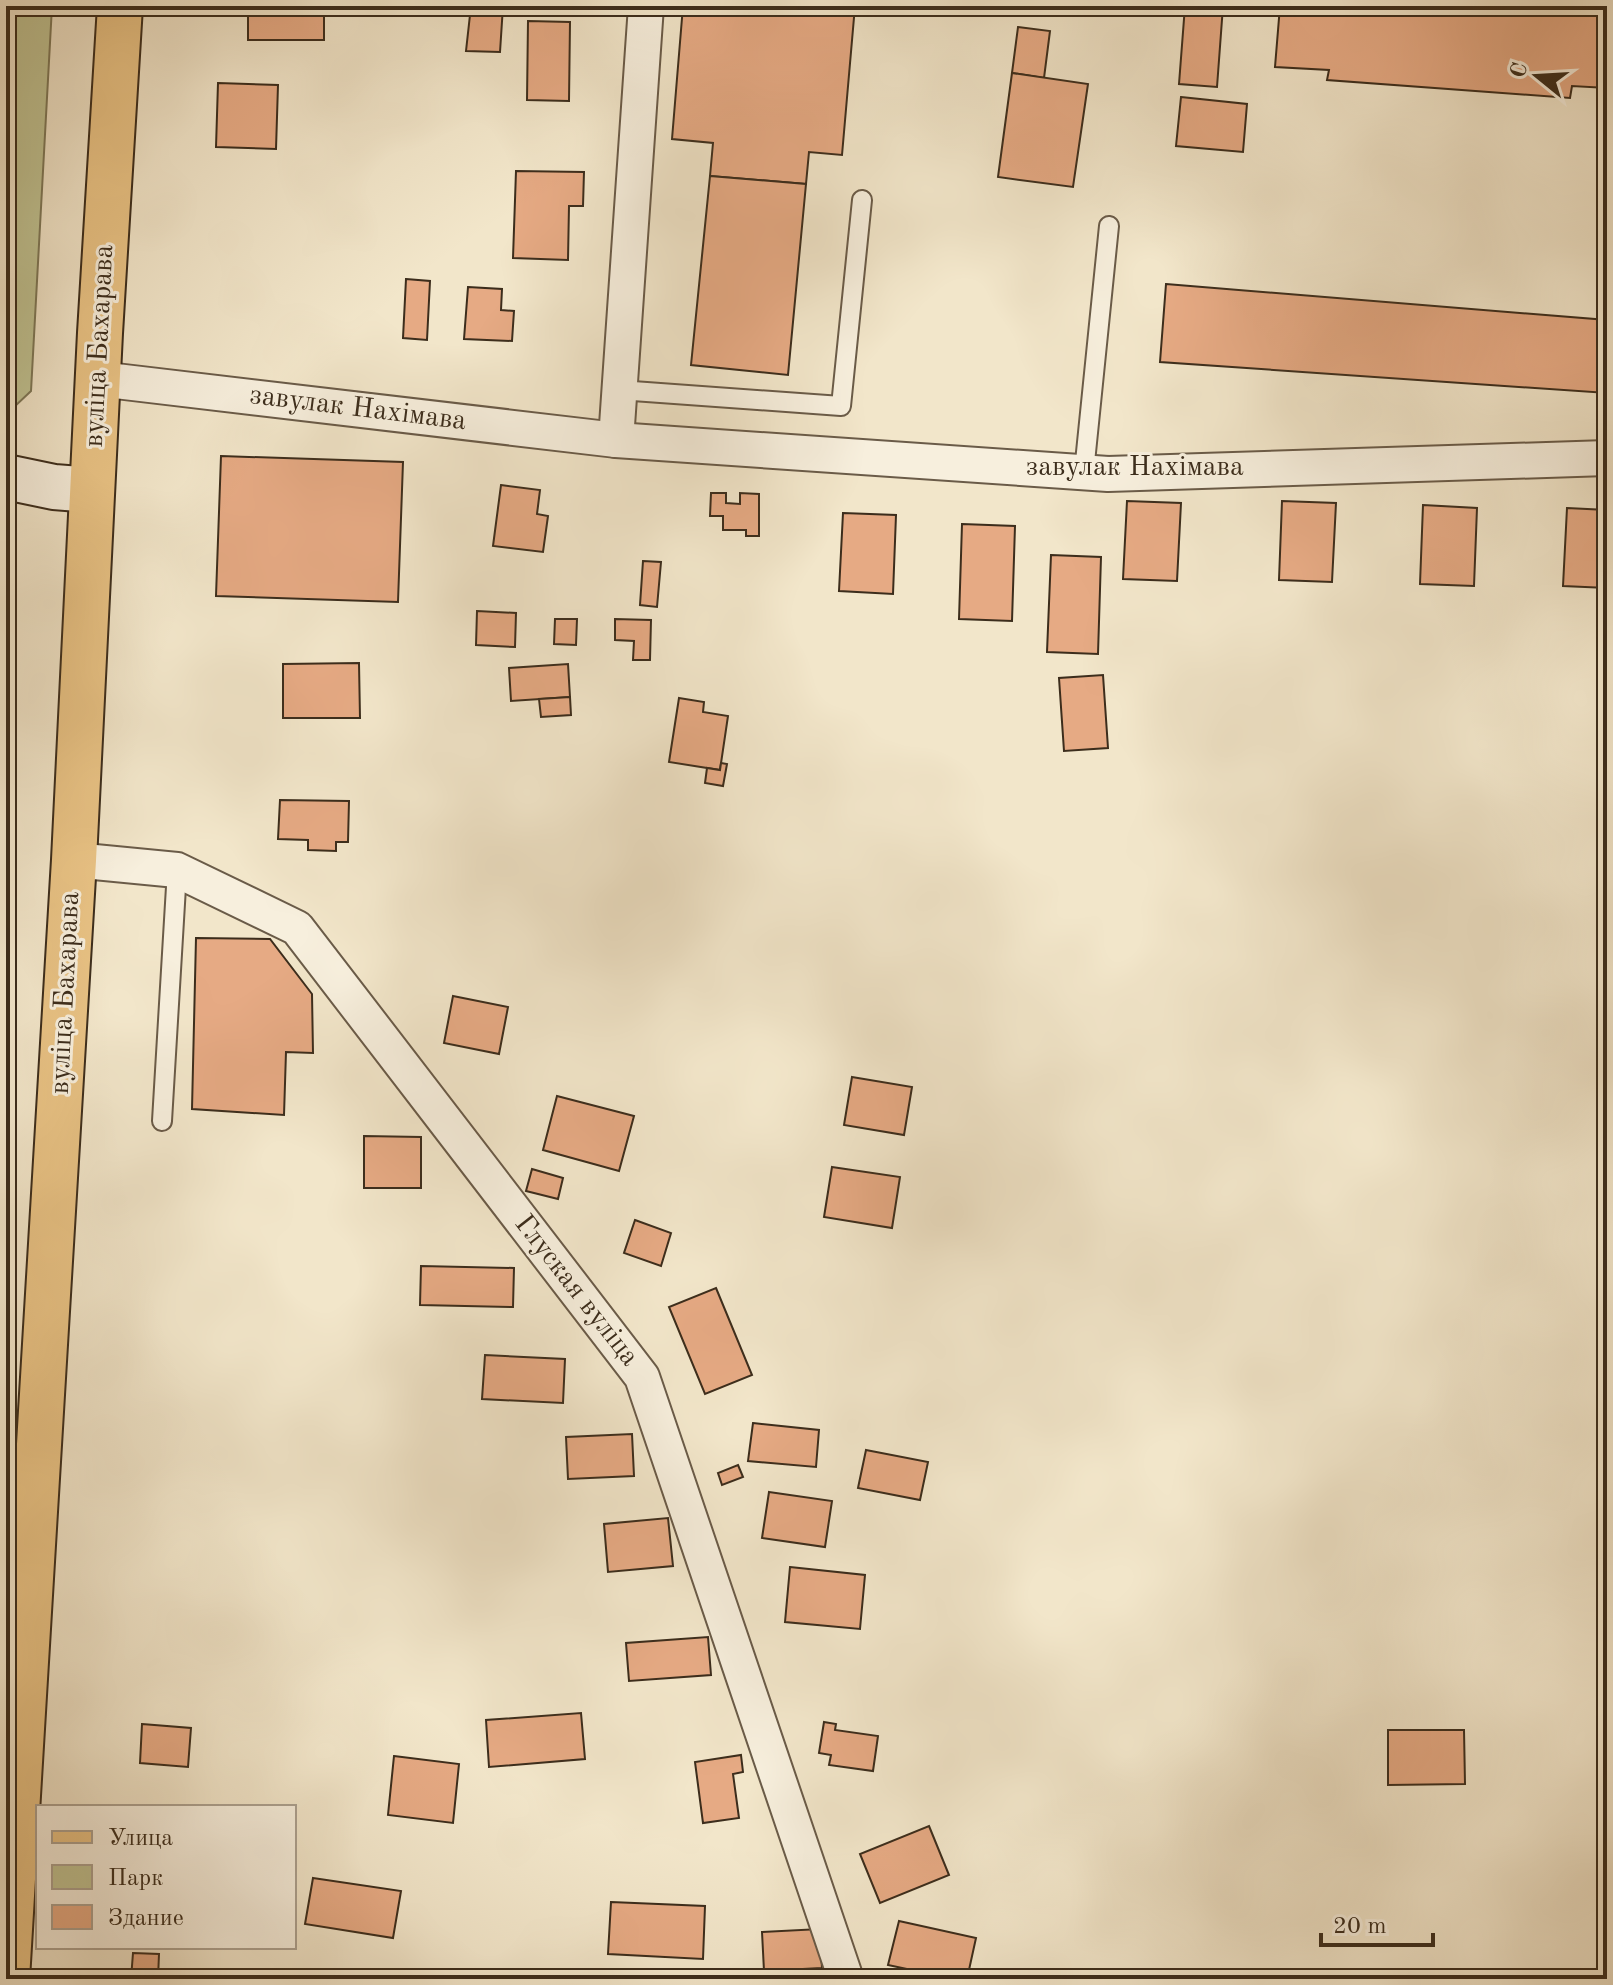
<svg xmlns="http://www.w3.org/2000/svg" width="1613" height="1985" font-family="'Old Standard TT',serif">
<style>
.green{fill:#c0c393;stroke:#7e7858;stroke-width:2}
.building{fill:#e6aa84;stroke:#3c2d1c;stroke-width:2}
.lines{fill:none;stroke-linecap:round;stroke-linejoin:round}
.lane-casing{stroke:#6a5b48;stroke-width:22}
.street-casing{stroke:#6a5b48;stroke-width:38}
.secondary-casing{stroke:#3c2d1c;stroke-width:48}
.primary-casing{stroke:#3c2d1c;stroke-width:48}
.lane{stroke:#f7efdd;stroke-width:18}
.street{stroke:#f7efdd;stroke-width:34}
.secondary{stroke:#f7efdd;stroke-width:44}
.primary{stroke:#e9c385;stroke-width:44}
.labels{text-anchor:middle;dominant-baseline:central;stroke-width:6;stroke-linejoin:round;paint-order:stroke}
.street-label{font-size:28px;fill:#3c2d1c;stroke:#f7efdd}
</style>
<rect width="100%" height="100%" fill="#f2e6ca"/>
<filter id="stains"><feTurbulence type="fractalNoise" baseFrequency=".0025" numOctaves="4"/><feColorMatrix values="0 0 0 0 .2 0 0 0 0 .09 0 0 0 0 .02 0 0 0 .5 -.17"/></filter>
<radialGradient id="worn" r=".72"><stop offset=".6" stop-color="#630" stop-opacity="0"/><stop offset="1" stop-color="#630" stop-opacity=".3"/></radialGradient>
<path class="green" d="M6,6H52L31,391L12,409L6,408Z"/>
<g class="building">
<rect x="248" y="6" width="76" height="34"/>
<path d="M471,6H503L500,52L466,51Z"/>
<path d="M683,6H855L842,155L809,152L806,184L710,176L713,143L672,139Z"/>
<path d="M1185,6H1223L1217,87L1179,84Z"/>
<path d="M1280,6H1501L1607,14V88L1572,86L1570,98L1327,80L1329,70L1275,67Z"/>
<path d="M528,21L570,22L569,101L527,100Z"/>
<path d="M1018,27L1050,31L1044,78L1012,73Z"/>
<path d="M1012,73L1088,84L1073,187L998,177Z"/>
<path d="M218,83L278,85L276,149L216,147Z"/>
<path d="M1181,97L1247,104L1243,152L1176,146Z"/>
<path d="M516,171L584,172L583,206H569L568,260L513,258Z"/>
<path d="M710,176L806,184L788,375L691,365Z"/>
<path d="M406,279L430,281L427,340L403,338Z"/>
<path d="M1166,284L1607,320V393L1160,362Z"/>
<path d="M468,287L502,289L501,310L514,311L512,341L464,339Z"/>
<path d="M221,456L403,462L398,602L216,596Z"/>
<path d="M501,485L540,490L537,514L548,516L543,552L493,546Z"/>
<path d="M711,493H726V503L740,504V493L759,494V536H746V530H723V516H710Z"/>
<path d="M1127,501L1181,503L1177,581L1123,579Z"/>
<path d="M1282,501L1336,503L1332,582L1279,580Z"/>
<path d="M1423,505L1477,508L1474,586L1420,584Z"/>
<path d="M1567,508L1607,510V588L1563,586Z"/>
<path d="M843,513L896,515L893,594L839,591Z"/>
<path d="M962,524L1015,526L1012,621L959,619Z"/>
<path d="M1051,555L1101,557L1098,654L1047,652Z"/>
<path d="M643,561L661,562L657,607L640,605Z"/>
<path d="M477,611L516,613L515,647L476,645Z"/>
<path d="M555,619H577L576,645L554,644Z"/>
<path d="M615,619L651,620L650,660H633L634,641L615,640Z"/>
<path d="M359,663L360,718H283V664Z"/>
<path d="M568,664L570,697L511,701L509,668Z"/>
<path d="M1103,675L1108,748L1064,751L1059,678Z"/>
<path d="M570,697L571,715L541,717L539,699Z"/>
<path d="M679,698L704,702L703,712L728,716L720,770L669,762Z"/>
<path d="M721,763L727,764L723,786L705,783L707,768L720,770Z"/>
<path d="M280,800L349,801L348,842H336V851L308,850V840L278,839Z"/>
<path d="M196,938L270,939L312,994L313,1053L286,1052L284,1115L192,1109Z"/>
<path d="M453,996L508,1007L499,1054L444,1043Z"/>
<path d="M852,1077L912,1087L904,1135L844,1125Z"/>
<path d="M557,1096L634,1116L619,1171L543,1150Z"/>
<path d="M364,1136L421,1137V1188H364Z"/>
<path d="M832,1167L900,1177L892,1228L824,1217Z"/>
<path d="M532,1169L563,1178L558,1199L526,1191Z"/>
<path d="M635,1220L671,1233L661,1266L624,1253Z"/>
<path d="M421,1266L514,1268L513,1307L420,1305Z"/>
<path d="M716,1288L752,1375L705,1394L669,1307Z"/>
<path d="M485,1355L565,1359L563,1403L482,1399Z"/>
<path d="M753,1423L819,1430L816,1467L748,1461Z"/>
<path d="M632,1434L634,1476L568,1479L566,1437Z"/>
<path d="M866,1450L928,1462L920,1500L858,1488Z"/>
<path d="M738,1465L743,1477L722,1485L718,1473Z"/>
<path d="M769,1492L832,1501L825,1547L762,1538Z"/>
<path d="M668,1518L673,1566L608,1572L604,1524Z"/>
<path d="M790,1567L865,1575L860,1629L785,1622Z"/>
<path d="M708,1637L711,1675L629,1681L626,1643Z"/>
<path d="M581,1713L585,1759L489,1767L486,1720Z"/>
<path d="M824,1722L836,1724L835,1730L878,1736L873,1771L829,1765L831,1755L819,1753Z"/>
<path d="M142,1724L191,1728L188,1767L140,1763Z"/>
<path d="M1388,1730H1464L1465,1784L1388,1785Z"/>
<path d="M741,1755L743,1772L733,1774L739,1818L703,1823L695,1762Z"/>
<path d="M394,1756L459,1764L453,1823L388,1815Z"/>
<path d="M929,1826L949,1875L880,1903L860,1854Z"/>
<path d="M313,1878L401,1891L393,1938L305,1924Z"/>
<path d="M611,1902L705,1906L703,1959L608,1954Z"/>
<path d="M899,1921L976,1938L967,1979H954L888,1965Z"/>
<path d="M820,1929L822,1968L764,1971L762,1932Z"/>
<path d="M133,1953L159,1954L158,1979H131Z"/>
</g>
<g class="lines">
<defs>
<g id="lane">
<path d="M619,390L841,406L862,200"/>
<path d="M1084,472L1109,226"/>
<path d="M162,1121L177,870"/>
</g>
<g id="street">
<path d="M99,379L616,440L1108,474L1607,458"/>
<path d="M616,440L646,6"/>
<path d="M74,860L177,870L297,928L642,1377L846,1979"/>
</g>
<path id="secondary" d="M6,477L54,487L92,490"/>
<path id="primary" d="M7,1979L74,860L100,333L120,6"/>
</defs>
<use href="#lane" class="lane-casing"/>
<use href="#street" class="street-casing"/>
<use href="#secondary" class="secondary-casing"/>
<use href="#primary" class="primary-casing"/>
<use href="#lane" class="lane"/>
<use href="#street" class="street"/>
<use href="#secondary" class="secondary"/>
<use href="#primary" class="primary"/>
</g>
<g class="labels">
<g class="street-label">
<text transform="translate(100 346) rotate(-87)">вуліца Бахарава</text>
<text transform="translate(358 409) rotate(7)">завулак Нахімава</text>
<text x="1135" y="468">завулак Нахімава</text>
<text transform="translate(66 993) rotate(-87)">вуліца Бахарава</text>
<text transform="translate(576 1291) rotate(52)">Глуская вуліца</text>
</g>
</g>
<rect width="1613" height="1985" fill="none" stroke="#f2e6ca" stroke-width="32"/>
<rect x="8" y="8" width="1597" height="1969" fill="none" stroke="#3c2d1c" stroke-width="4"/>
<rect x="16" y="16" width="1581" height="1953" fill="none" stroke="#3c2d1c" stroke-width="2"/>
<rect x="36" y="1805" width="260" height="144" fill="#f7efdd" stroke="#aca190" stroke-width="2"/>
<rect x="52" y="1831" width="40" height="12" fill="#e9c385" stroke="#aca190" stroke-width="2"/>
<text x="108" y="1845" font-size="24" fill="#3c2d1c">Улица</text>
<rect x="52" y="1865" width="40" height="24" fill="#c0c393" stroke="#aca190" stroke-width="2"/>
<text x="108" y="1885" font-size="24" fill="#3c2d1c">Парк</text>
<rect x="52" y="1905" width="40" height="24" fill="#e6aa84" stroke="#aca190" stroke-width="2"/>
<text x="108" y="1925" font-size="24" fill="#3c2d1c">Здание</text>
<g transform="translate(1537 76) rotate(288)" stroke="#f7efdd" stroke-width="6" paint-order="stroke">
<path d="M0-6L14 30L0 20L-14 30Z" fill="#3c2d1c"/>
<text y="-12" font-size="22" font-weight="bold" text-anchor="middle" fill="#3c2d1c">С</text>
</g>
<path d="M1321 1933v12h112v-12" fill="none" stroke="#3c2d1c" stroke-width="4"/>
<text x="1333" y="1933" font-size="24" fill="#3c2d1c" stroke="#f7efdd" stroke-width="6" paint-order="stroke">20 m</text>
<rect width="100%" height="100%" filter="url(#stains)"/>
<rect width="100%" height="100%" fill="url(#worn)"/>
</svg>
